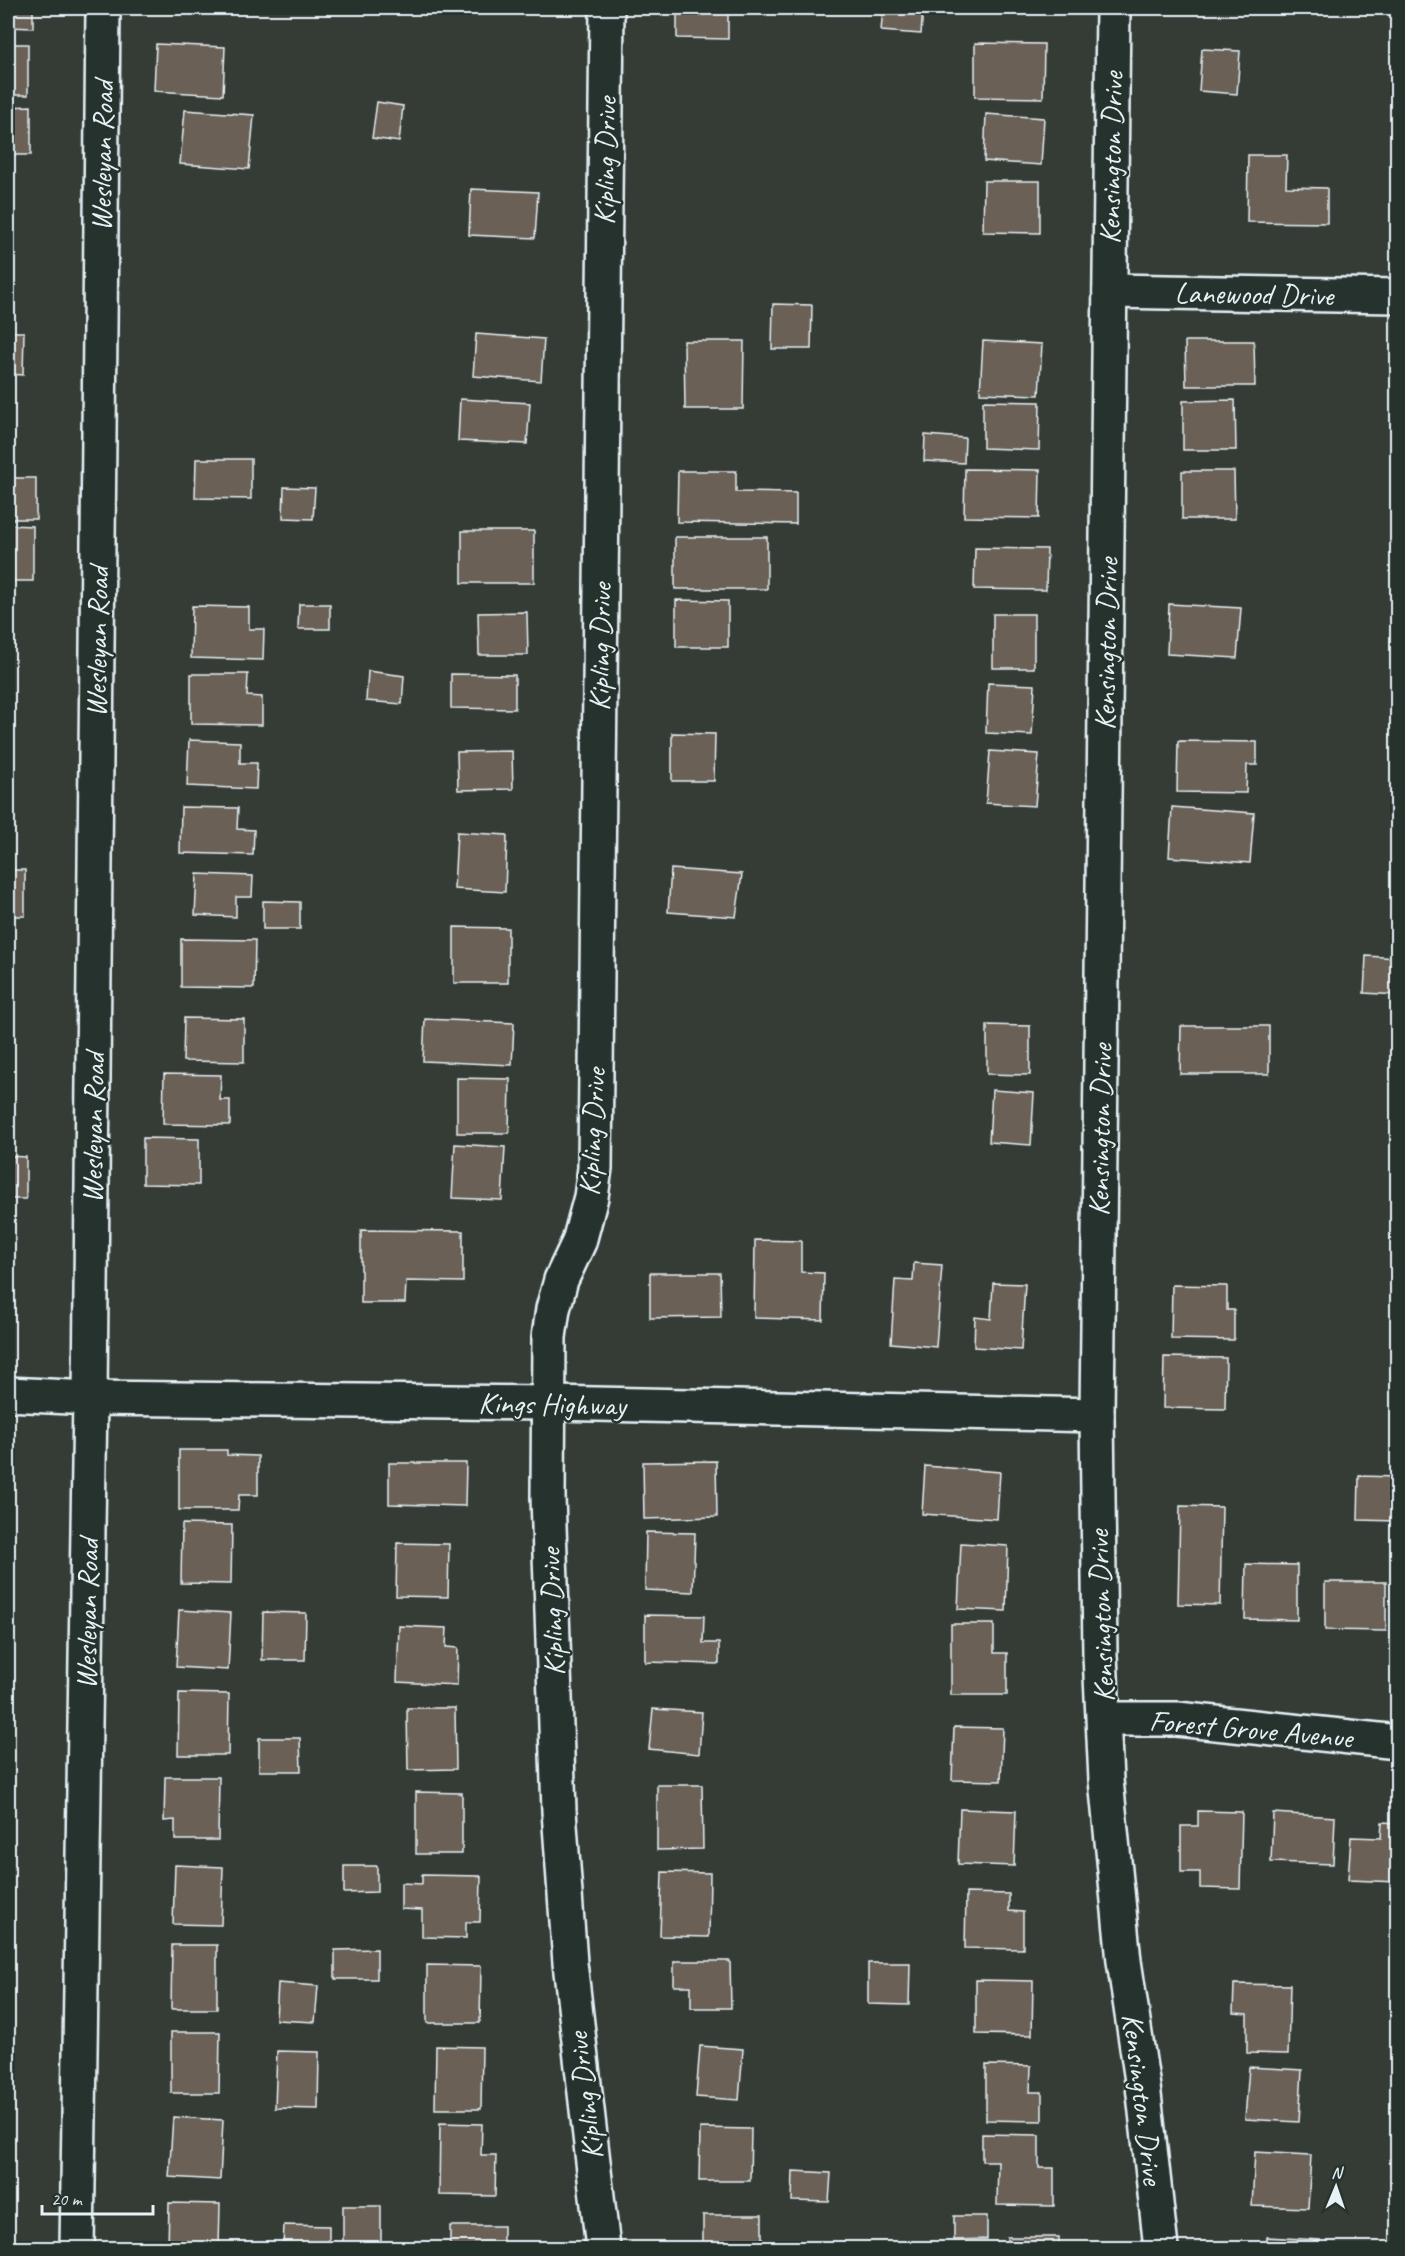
<svg xmlns="http://www.w3.org/2000/svg" width="1405" height="2256" font-family="Caveat,sans-serif">
<style>
.building{fill:#6a6054;stroke:#e8f1f8;stroke-width:1.5}
.lines{fill:none;stroke-linecap:round;stroke-linejoin:round}
.minor-casing{stroke:#e8f1f8;stroke-width:38}
.minor{stroke:#26332d;stroke-width:33}
.labels{text-anchor:middle;dominant-baseline:central;stroke-width:5;stroke-linejoin:round;paint-order:stroke}
.street-label{font-size:30px;fill:#e8f1f8;stroke:#26332d}
</style>
<rect width="100%" height="100%" fill="#343c35"/>
<filter id="ink" filterUnits="userSpaceOnUse"><feTurbulence type="fractalNoise" baseFrequency=".0167" numOctaves="2"/><feDisplacementMap in="SourceGraphic" scale="12" xChannelSelector="R" yChannelSelector="G"/><feConvolveMatrix kernelMatrix="1 2 1 2 8 2 1 2 1" color-interpolation-filters="sRGB"/></filter>
<g filter="url(#ink)">
<g class="building">
<path d="M8,8H33V28L8,27Z"/>
<path d="M677,8H728V39L677,38Z"/>
<path d="M883,8H923L921,34L881,31Z"/>
<path d="M975,43L1044,44L1043,98L975,97Z"/>
<rect x="8" y="44" width="20" height="51"/>
<path d="M156,44L225,47L223,95L154,91Z"/>
<path d="M1202,49L1240,51L1237,94L1199,91Z"/>
<path d="M377,102L403,106L399,142L372,138Z"/>
<path d="M31,106V155H8V107Z"/>
<path d="M185,110L254,115L249,169L180,164Z"/>
<path d="M986,114L1044,118L1041,165L984,161Z"/>
<path d="M1248,155H1287L1286,187L1327,188V223L1247,222Z"/>
<path d="M984,181H1040V233L983,232Z"/>
<path d="M471,189L538,192L535,238L469,235Z"/>
<path d="M773,304L812,305L811,349H772Z"/>
<path d="M8,332H24L23,375L8,374Z"/>
<path d="M476,334L544,339L541,381L473,376Z"/>
<path d="M684,341H744L743,409H685Z"/>
<path d="M983,341L1042,344L1039,395L980,393Z"/>
<path d="M1185,341H1254L1255,386H1186Z"/>
<path d="M460,399L530,403L527,444L458,441Z"/>
<path d="M1235,400L1236,450H1183V401Z"/>
<path d="M983,401L1040,402L1039,450L983,448Z"/>
<path d="M925,435L965,438L964,463L924,461Z"/>
<path d="M196,459H251V499L195,498Z"/>
<path d="M965,469L1040,470L1039,518L964,517Z"/>
<path d="M678,471H736V492L796,493V524L677,522Z"/>
<path d="M1182,471H1234L1235,519H1182Z"/>
<rect x="8" y="478" width="28" height="41"/>
<path d="M284,487L315,488L313,519L283,518Z"/>
<path d="M8,525L33,526V581H8Z"/>
<rect x="462" y="531" width="72" height="52"/>
<rect x="675" y="537" width="92" height="52"/>
<path d="M975,548L1047,549L1046,590L974,589Z"/>
<path d="M676,600L728,601V647H676Z"/>
<path d="M299,604H330V629H298Z"/>
<path d="M1169,604L1241,608L1237,658L1167,654Z"/>
<path d="M192,606L249,607V629H264L263,660L191,658Z"/>
<path d="M527,612L528,655H479L478,613Z"/>
<rect x="993" y="614" width="41" height="54"/>
<path d="M368,671L404,676L402,704L366,701Z"/>
<path d="M191,674H248L247,696L262,697V725L191,724Z"/>
<path d="M451,674L515,675V709L451,708Z"/>
<path d="M988,683L1035,685L1032,735L986,733Z"/>
<path d="M672,733L715,734L714,781H672Z"/>
<path d="M189,740L240,742V763H257L256,789L187,786Z"/>
<path d="M1178,741L1257,742V765H1247L1246,793L1177,792Z"/>
<path d="M512,751L513,789L458,790L457,752Z"/>
<path d="M990,751L1039,754L1035,806L986,803Z"/>
<path d="M181,807L238,808L237,829L254,830L253,855L180,853Z"/>
<path d="M1172,807L1254,813L1250,863L1169,857Z"/>
<path d="M457,832L507,835L505,892L454,889Z"/>
<path d="M671,869L742,874L736,917L668,912Z"/>
<rect x="8" y="870" width="17" height="46"/>
<path d="M197,874L253,876L252,897H236V917L195,915Z"/>
<path d="M263,901L300,902V929H263Z"/>
<path d="M454,927L508,928V983H454Z"/>
<path d="M181,939L255,940L254,988L181,987Z"/>
<path d="M1366,956L1398,958V995L1364,993Z"/>
<path d="M184,1018L244,1019V1062L183,1061Z"/>
<path d="M425,1019L514,1023L512,1065L423,1061Z"/>
<path d="M987,1025L1030,1026V1075L987,1074Z"/>
<path d="M1181,1026H1269V1074H1180Z"/>
<path d="M164,1074L221,1075L220,1100H230V1125L163,1124Z"/>
<path d="M457,1078L510,1079L509,1133H457Z"/>
<path d="M992,1090L1034,1093L1031,1145L989,1142Z"/>
<path d="M143,1138L199,1139V1185L143,1184Z"/>
<path d="M455,1144L505,1147L502,1200L452,1198Z"/>
<path d="M8,1156L26,1157V1199H8Z"/>
<path d="M361,1230L463,1231V1282L406,1281L405,1303H361Z"/>
<path d="M755,1240L801,1241V1272L824,1273L823,1320L754,1318Z"/>
<rect x="8" y="1261" width="2" height="62"/>
<path d="M914,1263L942,1265L936,1347L891,1343L895,1280L913,1281Z"/>
<path d="M650,1273H720L721,1317L650,1318Z"/>
<path d="M993,1283L1025,1284L1021,1350L974,1347L975,1317L991,1319Z"/>
<path d="M1172,1285L1227,1286V1310H1234V1340L1171,1339Z"/>
<path d="M1164,1357L1226,1358L1225,1409L1163,1408Z"/>
<path d="M179,1450H227V1455L258,1456V1495H239L238,1510H179Z"/>
<path d="M716,1461L717,1517L644,1519L643,1462Z"/>
<path d="M389,1463H466L465,1506L389,1504Z"/>
<path d="M925,1466L1000,1472L997,1519L922,1514Z"/>
<path d="M1359,1476L1398,1477V1521L1358,1520Z"/>
<path d="M1180,1506L1222,1507L1220,1605L1178,1604Z"/>
<path d="M182,1524L232,1525L231,1584L181,1583Z"/>
<path d="M646,1532L695,1533L693,1592L645,1590Z"/>
<path d="M397,1543L449,1544L448,1597L396,1596Z"/>
<path d="M961,1543L1008,1546L1006,1611L958,1609Z"/>
<path d="M1246,1564L1297,1565V1620L1245,1619Z"/>
<path d="M1325,1582H1386V1631L1325,1630Z"/>
<path d="M179,1610L231,1613L228,1670L176,1667Z"/>
<path d="M263,1612L306,1613L305,1660H262Z"/>
<path d="M645,1615L704,1616L703,1643H719V1664L645,1662Z"/>
<path d="M951,1624H994V1653H1007V1695H951Z"/>
<path d="M399,1626L447,1628L446,1647L458,1648L457,1685L397,1682Z"/>
<path d="M179,1693L229,1694L228,1755H178Z"/>
<path d="M407,1708H455L456,1769L408,1770Z"/>
<path d="M653,1709L702,1712L699,1754L649,1749Z"/>
<path d="M954,1727L1003,1728L1001,1781L952,1780Z"/>
<path d="M259,1738H300L301,1771H259Z"/>
<path d="M165,1777H219L218,1840H175V1820L164,1821Z"/>
<path d="M657,1785H702L703,1849L657,1850Z"/>
<path d="M416,1792L462,1793V1854H416Z"/>
<path d="M960,1809L1016,1811L1014,1866L958,1864Z"/>
<path d="M1198,1811L1242,1812L1240,1889L1200,1888V1872H1181V1826H1198Z"/>
<path d="M1273,1813L1335,1817L1333,1864L1271,1862Z"/>
<path d="M1382,1822L1398,1823V1882L1348,1880L1351,1837L1381,1838Z"/>
<path d="M175,1865L223,1867L221,1925L173,1924Z"/>
<path d="M344,1866H377V1892L344,1893Z"/>
<path d="M662,1872L710,1873L709,1937L660,1936Z"/>
<path d="M422,1875L481,1876L480,1922H466V1938L422,1937V1910L401,1909V1883L422,1884Z"/>
<path d="M966,1893L1009,1894V1911L1023,1912V1949L965,1948Z"/>
<path d="M172,1945H217V2009H171Z"/>
<path d="M377,1949V1979H335V1950Z"/>
<path d="M674,1961H730L731,2008H691V1986H674Z"/>
<path d="M868,1963H910L909,2005L868,2004Z"/>
<path d="M427,1965L481,1966L480,2023H427Z"/>
<path d="M976,1980L1033,1981L1032,2035L976,2034Z"/>
<path d="M278,1983L318,1986L315,2022L276,2020Z"/>
<path d="M1234,1984L1290,1985L1288,2054L1247,2053V2014L1233,2013Z"/>
<path d="M171,2032H220L219,2093H171Z"/>
<path d="M436,2046L482,2047L481,2109H435Z"/>
<path d="M700,2046L743,2049L739,2100L696,2097Z"/>
<path d="M277,2051L319,2052L318,2109L275,2108Z"/>
<path d="M986,2065L1031,2066L1030,2092H1042V2121L986,2120Z"/>
<path d="M1249,2067L1302,2070L1299,2122L1245,2119Z"/>
<path d="M173,2117L223,2120L220,2180L169,2177Z"/>
<path d="M440,2123L482,2124L481,2155H496L495,2196L439,2195Z"/>
<path d="M700,2128L751,2129L750,2181H699Z"/>
<path d="M982,2134L1039,2135V2168H1054V2206L997,2205L998,2161H982Z"/>
<path d="M1255,2152L1311,2155L1308,2208L1252,2206Z"/>
<path d="M793,2171L831,2173L829,2202L792,2201Z"/>
<path d="M169,2203L220,2204L219,2248H168Z"/>
<rect x="343" y="2206" width="38" height="42"/>
<path d="M703,2215H762V2248H716V2245L703,2244Z"/>
<path d="M954,2216H987V2239L954,2240Z"/>
<path d="M284,2225L329,2226V2248H283Z"/>
<rect x="450" y="2226" width="53" height="22"/>
<rect x="1007" y="2237" width="52" height="11"/>
<path d="M1267,2237L1320,2240L1319,2248H1266Z"/>
</g>
<g class="lines">
<defs>
<g id="minor">
<path d="M1113,8L1097,1415L1100,1655L1106,1780L1124,1961L1144,2094L1161,2248"/>
<path d="M1110,291L1398,296"/>
<path d="M8,1394L90,1398L549,1403L1097,1415"/>
<path d="M1105,1719H1177L1398,1742"/>
<path d="M77,2248L90,1398L103,8"/>
<path d="M603,2248L570,1963L559,1811L548,1497L549,1337L553,1309L561,1280L579,1242L591,1197L595,1168L607,8"/>
</g>
</defs>
<use href="#minor" class="minor-casing"/>
<use href="#minor" class="minor"/>
</g>
</g>
<g class="labels">
<g class="street-label">
<text transform="translate(102 156) rotate(-89)">Wesleyan Road</text>
<text transform="translate(1111 158) rotate(-89)">Kensington Drive</text>
<text transform="translate(605 161) rotate(-89)">Kipling Drive</text>
<text transform="translate(1254 294) rotate(1)">Lanewood Drive</text>
<text transform="translate(97 642) rotate(-89)">Wesleyan Road</text>
<text transform="translate(1106 644) rotate(-89)">Kensington Drive</text>
<text transform="translate(600 647) rotate(-89)">Kipling Drive</text>
<text transform="translate(93 1128) rotate(-89)">Wesleyan Road</text>
<text transform="translate(1100 1130) rotate(-89)">Kensington Drive</text>
<text transform="translate(592 1132) rotate(-87)">Kipling Drive</text>
<text transform="translate(552 1404) rotate(1)">Kings Highway</text>
<text transform="translate(552 1612) rotate(-92)">Kipling Drive</text>
<text transform="translate(87 1614) rotate(-89)">Wesleyan Road</text>
<text transform="translate(1101 1616) rotate(-92)">Kensington Drive</text>
<text transform="translate(1251 1729) rotate(5)">Forest Grove Avenue</text>
<text transform="translate(585 2096) rotate(-97)">Kipling Drive</text>
<text transform="translate(1143 2099) rotate(83)">Kensington Drive</text>
</g>
</g>
<rect width="1405" height="2256" fill="none" stroke="#26332d" stroke-width="30"/>
<rect x="15" y="15" width="1375" height="2226" fill="none" stroke="#e8f1f8" stroke-width="2" filter="url(#ink)"/>
<g transform="translate(1336 2187) rotate(2)" stroke="#26332d" stroke-width="4.5" paint-order="stroke">
<path d="M0-4.5L10 22L0 15L-10 22Z" fill="#e8f1f8"/>
<text y="-9" font-size="16" font-weight="bold" text-anchor="middle" fill="#e8f1f8">N</text>
</g>
<path d="M42 2205v9h111v-9" fill="none" stroke="#e8f1f8" stroke-width="3"/>
<text x="51" y="2205" font-size="18" fill="#e8f1f8" stroke="#26332d" stroke-width="4.5" paint-order="stroke">20 m</text>
</svg>
